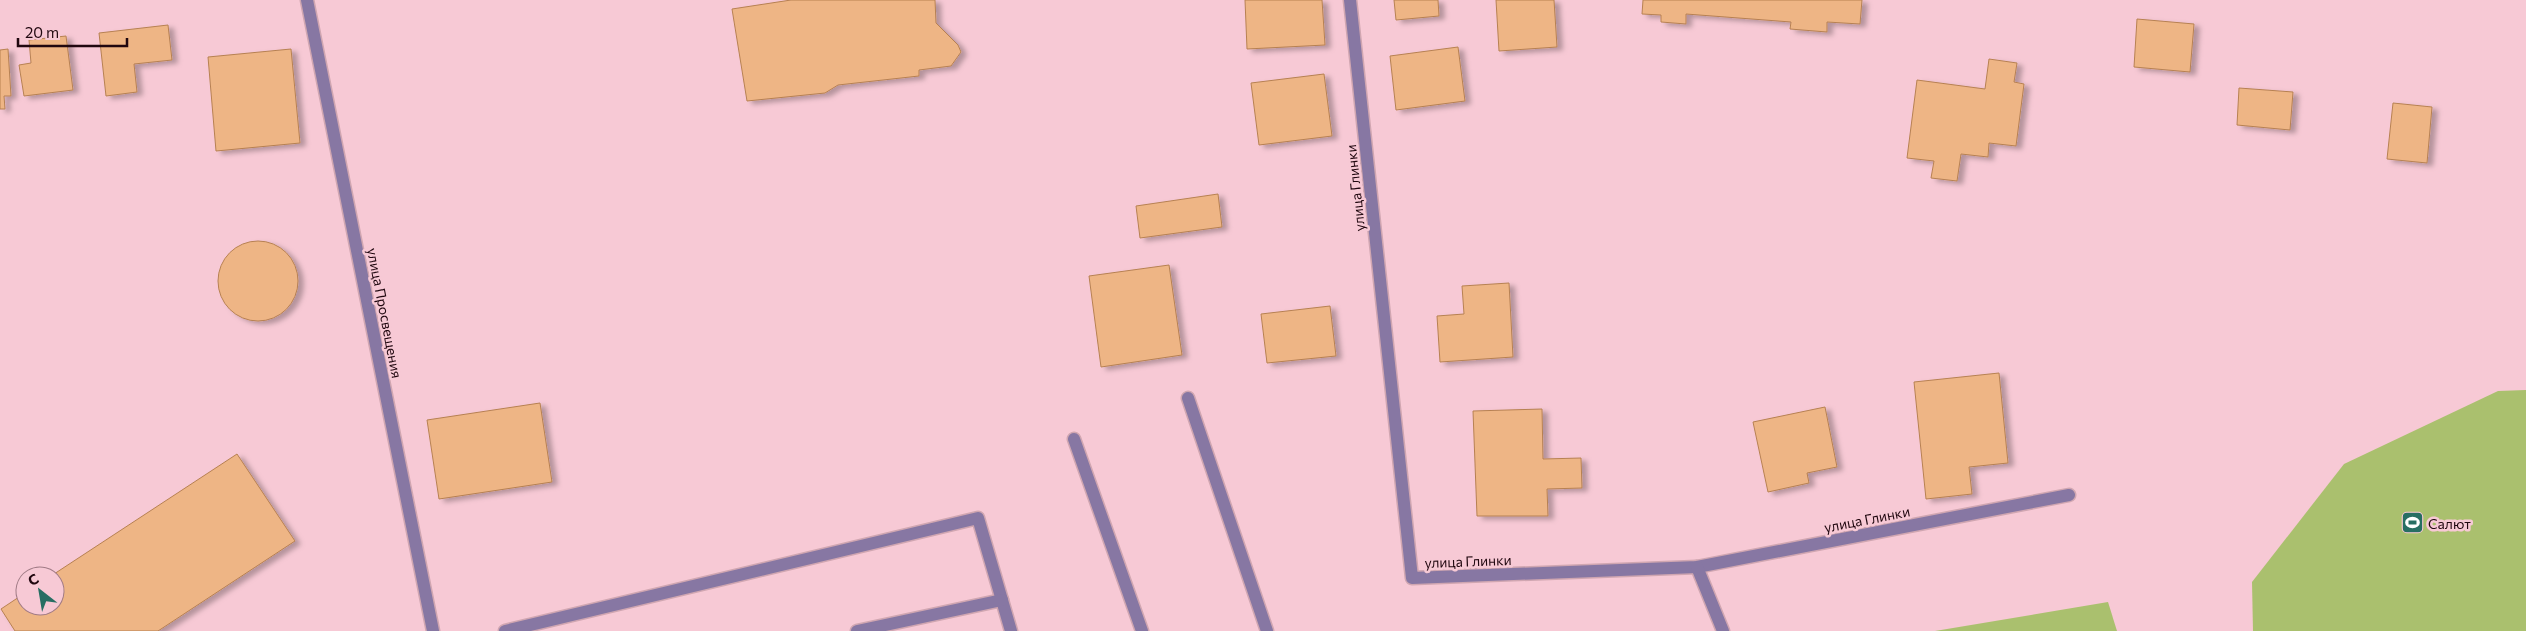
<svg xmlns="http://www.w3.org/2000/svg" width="2526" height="631" font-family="Commissioner,sans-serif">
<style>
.garden{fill:#aac06e}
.building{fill:#eeb585;stroke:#b78152;filter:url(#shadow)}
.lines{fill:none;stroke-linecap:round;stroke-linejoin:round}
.lane-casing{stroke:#d0a6b1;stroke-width:15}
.street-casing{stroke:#d0a6b1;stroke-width:15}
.lane{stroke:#8777a3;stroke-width:12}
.street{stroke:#8777a3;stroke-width:12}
.labels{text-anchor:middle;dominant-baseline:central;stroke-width:5;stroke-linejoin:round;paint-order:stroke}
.street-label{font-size:14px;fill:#20070f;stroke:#f7c9d5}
.poi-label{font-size:14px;fill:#20070f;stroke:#f7c9d5;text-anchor:start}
</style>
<defs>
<filter id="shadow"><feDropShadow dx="5.5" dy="3" stdDeviation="2.5" flood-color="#0004"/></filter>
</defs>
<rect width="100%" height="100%" fill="#f7c9d5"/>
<g class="garden">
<path d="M2526,390V631H2253L2252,582L2344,464L2498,391Z"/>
<path d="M2108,602L2117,631H1935Z"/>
</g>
<g class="building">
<path d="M791,0H935L936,23L958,45L961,52L951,66L919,70V76L838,85L825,93L747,101L732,9Z"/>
<path d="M1245,0H1322L1325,45L1247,49Z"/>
<path d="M1394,0H1438L1439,16L1396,20Z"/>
<path d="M1496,0H1554L1557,47L1499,51Z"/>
<path d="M1643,0H1862L1860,24L1827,22V32L1790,29L1791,22L1686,14V24L1661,22V15L1642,14Z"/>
<path d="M2137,19L2194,24L2190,72L2134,67Z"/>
<path d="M168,25L172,60L134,64L137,92L106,96L99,33Z"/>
<path d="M66,36L73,90L24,96L19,65L31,63L29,40Z"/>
<path d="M1458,47L1465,101L1396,110L1390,56Z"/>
<path d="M8,49L11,96H4L5,109H0V50Z"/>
<path d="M291,49L300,143L216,151L208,57Z"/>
<path d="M1989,59L2017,63L2014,82L2024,84L2016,146L1989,143L1988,157L1961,154L1957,181L1931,178L1934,161L1907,158L1917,80L1985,89Z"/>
<path d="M1324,74L1332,136L1259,145L1251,83Z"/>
<path d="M2239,88L2293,92L2290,130L2237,125Z"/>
<path d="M2393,103L2432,107L2427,163L2387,159Z"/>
<path d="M1218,194L1222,227L1140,238L1136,206Z"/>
<circle cx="258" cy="281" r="40"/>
<path d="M1169,265L1182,355L1101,367L1089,276Z"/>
<path d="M1509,283L1513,357L1440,362L1437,316L1464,314L1462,286Z"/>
<path d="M1330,306L1336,356L1267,363L1261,314Z"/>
<path d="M1999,373L2008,463L1969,467L1972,494L1926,499L1914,382Z"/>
<path d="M540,403L552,482L439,499L427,420Z"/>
<path d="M1825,407L1837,467L1807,473L1809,483L1768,492L1753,422Z"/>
<path d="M1542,409L1543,459L1581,458L1582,488L1547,489L1548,516H1477L1473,411Z"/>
<path d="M237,454L295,541L158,631H15L1,609L25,593V606H55V576H51Z"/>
</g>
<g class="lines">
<defs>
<g id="lane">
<path d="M1188,398L1267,631"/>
<path d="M1074,439L1142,631"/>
<path d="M505,631L978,518L1011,631"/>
<path d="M857,631L1002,600"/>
</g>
<g id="street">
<path d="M307,0L433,631"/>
<path d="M1350,0L1412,578L1697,567L2069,495"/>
<path d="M1697,567L1723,631"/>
</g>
</defs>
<use href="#lane" class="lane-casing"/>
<use href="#street" class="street-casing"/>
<use href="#lane" class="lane"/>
<use href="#street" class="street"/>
</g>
<defs>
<symbol id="stadium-square" viewBox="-11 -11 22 22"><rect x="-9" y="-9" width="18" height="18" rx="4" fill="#276e63" stroke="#f7c9d5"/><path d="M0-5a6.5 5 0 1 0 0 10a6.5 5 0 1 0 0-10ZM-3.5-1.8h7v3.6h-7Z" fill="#fff"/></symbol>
</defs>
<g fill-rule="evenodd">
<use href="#stadium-square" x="2400" y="510" width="25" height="25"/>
</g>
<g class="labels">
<g class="street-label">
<text transform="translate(1355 188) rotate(-96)">улица Глинки</text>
<text transform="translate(385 313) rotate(79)">улица Просвещения</text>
<text transform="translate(1867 519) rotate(-11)">улица Глинки</text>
<text transform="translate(1468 561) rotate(-2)">улица Глинки</text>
</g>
<g class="poi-label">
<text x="2428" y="523">Салют</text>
</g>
</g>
<g transform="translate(40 591) rotate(329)"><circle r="24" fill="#f7c9d5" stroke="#a17b86"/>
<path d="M0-4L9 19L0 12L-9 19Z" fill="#276e63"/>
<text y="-8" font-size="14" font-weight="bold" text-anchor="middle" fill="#20070f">С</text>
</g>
<path d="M18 38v8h109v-8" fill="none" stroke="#20070f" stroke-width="2.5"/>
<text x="25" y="38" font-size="15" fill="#20070f" stroke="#f7c9d5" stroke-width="4" paint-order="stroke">20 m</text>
</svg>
